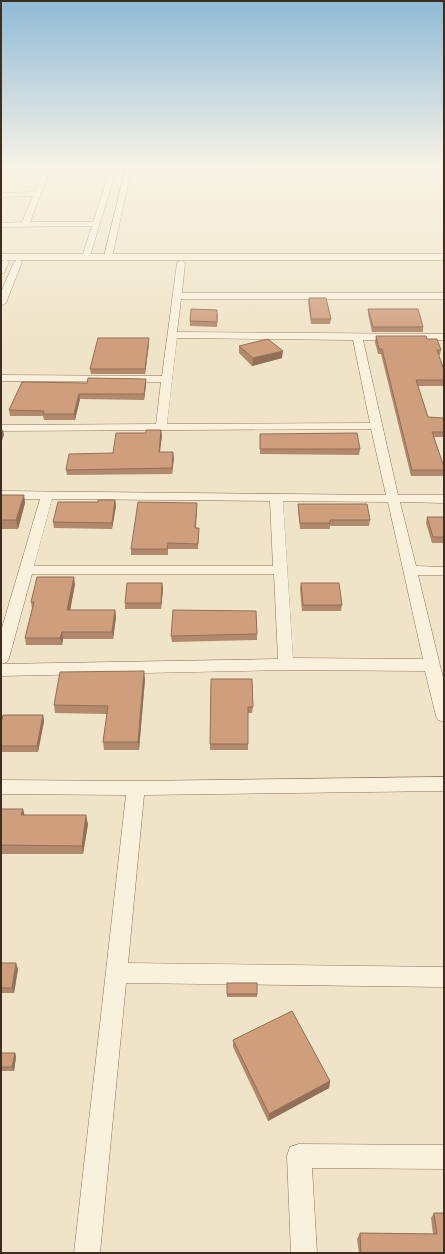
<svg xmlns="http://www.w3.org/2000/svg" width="445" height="1254" font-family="'Source Serif 4',serif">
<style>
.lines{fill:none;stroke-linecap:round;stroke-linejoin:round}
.minor-casing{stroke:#8d765c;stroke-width:1}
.tertiary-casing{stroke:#8d765c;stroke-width:1}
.minor{fill:#faf1dc;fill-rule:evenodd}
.tertiary{fill:#faf1dc;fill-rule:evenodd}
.wall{fill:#b2896c}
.shaded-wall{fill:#916f58}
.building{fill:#cf9f7d;stroke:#916f58}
</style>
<rect width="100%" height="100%" fill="#f0e4c8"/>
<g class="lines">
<defs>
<g id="minor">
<path d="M45,167H51L30,222H93L111,167H117L89,259L86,260L82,257L92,226L1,227V223L22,222L33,196L1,197V193L35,192Z"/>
<path d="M126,167H132L112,257L108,260L104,257Z"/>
<path d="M5,259L9,262L4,273L1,274V262Z"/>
<path d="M18,259L22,262L6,303L1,306V292L14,262Z"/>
<path d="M181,260L185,263L182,293H444V299H181L177,332L444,334V340H363L398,495H444V503L400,502L416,566L444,567V575H418L444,682V722L438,720L436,716L425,671L286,670L1,676V664L278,659L274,574H32L9,658L7,662L1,664V631L40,499H1V491L386,495L371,429L1,431V425L156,424L161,382L1,381V375L162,376L177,263ZM177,338L353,340L370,423L167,424ZM52,499L270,501L273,566H34ZM283,501L388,502L423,659L293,658Z"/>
<path d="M444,777V791L144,795L128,963L444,967V987L126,983L100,1253H74L126,795L1,794V780L136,781Z"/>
<path d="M299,1144L444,1145V1169L312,1168L317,1253H291L287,1156L290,1147Z"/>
</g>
<rect id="tertiary" x="1" y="254" width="443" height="6"/>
</defs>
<use href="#minor" class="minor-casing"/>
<use href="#tertiary" class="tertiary-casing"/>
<use href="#minor" class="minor"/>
<use href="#tertiary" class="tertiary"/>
</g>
<g class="wall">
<path d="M309,298L331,319L330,324H311L308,302Z"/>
<path d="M368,309L423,327V332H372L368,314Z"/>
<path d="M218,314L217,327L190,326V321Z"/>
<path d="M376,336L427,339L441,350L440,355H438L444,370V386H418L428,417L444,418V437H434L444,467V476H411L381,354H378L375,342Z"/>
<path d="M149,343L145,374H91L90,369Z"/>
<path d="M239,346L282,358L252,366L239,353Z"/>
<path d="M22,382L146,385L144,400L80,399L75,420H44L43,416H10L9,410Z"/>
<path d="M260,434L360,449L359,455L260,454Z"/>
<path d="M162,435L160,452L174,458L172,474L67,475L66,470Z"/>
<path d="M1,495H24L25,503L18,529H1Z"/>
<path d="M115,500L116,506L112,529L54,528L53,522L98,502Z"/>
<path d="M197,503L196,528H199L198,549H168V555H131V549Z"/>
<path d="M298,504L370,520L369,526H330V529H300L298,509Z"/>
<path d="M427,517H444V543H432L426,523Z"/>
<path d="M162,583L163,589L161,609H125V603Z"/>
<path d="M301,583L342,605L341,611H302L300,589Z"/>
<path d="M75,584L70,610H115L116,617L113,639H63L62,645H26L25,638L32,609L31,602Z"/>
<path d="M257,634V640L172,642L171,636Z"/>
<path d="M145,679L139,750H104L103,742L107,714L55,713L54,705Z"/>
<path d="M211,679L253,707L252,713H248V750H210Z"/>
<path d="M43,715L44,721L38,752H1V724Z"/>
<path d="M1,809H23L24,815L88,824L83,854H1Z"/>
<path d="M1,963L18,969L14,993H1Z"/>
<path d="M227,983L257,994V997H227Z"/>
<path d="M233,1040L330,1081L329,1088L268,1121L233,1047Z"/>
<path d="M1,1053H15L16,1057L14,1071H1Z"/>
<path d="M434,1213L444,1253H359L357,1239L360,1233L433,1234L431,1218Z"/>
</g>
<g class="shaded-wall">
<path d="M149,338V343L145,374V369Z"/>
<path d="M283,351L282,358L252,366L253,358Z"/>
<path d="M146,379V385L144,400V394Z"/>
<path d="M79,394L80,399L75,420L74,414Z"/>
<path d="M3,429L4,435L1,443V434Z"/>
<path d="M161,430L162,435L159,458V452Z"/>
<path d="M173,452L174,458L172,474V468Z"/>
<path d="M24,495L25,503L18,529L16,520Z"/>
<path d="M115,500L116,506L112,529V523Z"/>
<path d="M197,503V509L195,534V528Z"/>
<path d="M74,577L75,584L69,617L67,610Z"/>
<path d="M162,583L163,589L161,609V603Z"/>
<path d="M115,610L116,617L113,639L112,632Z"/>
<path d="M62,632L63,639L62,645L60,638Z"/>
<path d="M144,671L145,679L139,750L138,742Z"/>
<path d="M43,715L44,721L38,752L37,746Z"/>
<path d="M23,809L25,817L21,815Z"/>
<path d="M86,815L88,824L83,854L82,846Z"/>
<path d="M16,963L18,969L14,993L12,988Z"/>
<path d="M15,1053L16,1057L14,1071L12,1067Z"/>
<path d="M330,1081L329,1088L268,1121L269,1114Z"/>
</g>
<g class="building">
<path d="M309,298H326L331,319H311Z"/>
<path d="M191,309L217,310V322L190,321Z"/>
<path d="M368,309H418L423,327H373Z"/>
<path d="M376,336H426L427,339H437L441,350H437L444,370V380H416L428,417L444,418V432H432L444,467V470H412L382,349H379Z"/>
<path d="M98,338H149L145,369H90Z"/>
<path d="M268,339L283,351L253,358L239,346Z"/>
<path d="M88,378L146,379L144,394H79L74,414H43L44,411L9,410L22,382L87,383Z"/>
<path d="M146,430H161L159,452H173L172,468L66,470L69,454L113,453L116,433H146Z"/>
<path d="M357,433L360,449H260V434Z"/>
<path d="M1,495H24L16,520H1Z"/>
<path d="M98,500H115L112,523L53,522L58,502H98Z"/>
<path d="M138,502L197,503L195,528H199L198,544L168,543L167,549H131Z"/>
<path d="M298,504H367L370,520H330V523H300Z"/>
<path d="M427,517H444V537H433Z"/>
<path d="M37,577H74L67,610H115L112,632H62L60,638H25L34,602H31Z"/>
<path d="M127,583H162L161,603H125Z"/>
<path d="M301,583H339L342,605H303Z"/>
<path d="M173,610L256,611L257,634L171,636Z"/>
<path d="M144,671L138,742H103L108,706L54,705L60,672Z"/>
<path d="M211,679H252L253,707H248V744H210Z"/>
<path d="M3,715H43L37,746H1V724Z"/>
<path d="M1,809H23L21,815H86L82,846L1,845Z"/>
<path d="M1,963H16L12,988H1Z"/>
<rect x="227" y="983" width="30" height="11"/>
<path d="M292,1011L330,1081L269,1114L233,1040Z"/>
<path d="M1,1053H15L12,1067H1Z"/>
<path d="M434,1213H444V1253H361L360,1233L437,1234Z"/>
</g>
<linearGradient id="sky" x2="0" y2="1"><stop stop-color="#8fbad6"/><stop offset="0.49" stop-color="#f8f3e6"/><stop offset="1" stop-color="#f8f3e6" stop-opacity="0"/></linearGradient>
<rect width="445" height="342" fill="url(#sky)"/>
<rect width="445" height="1254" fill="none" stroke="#3d2e20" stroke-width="4"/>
</svg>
